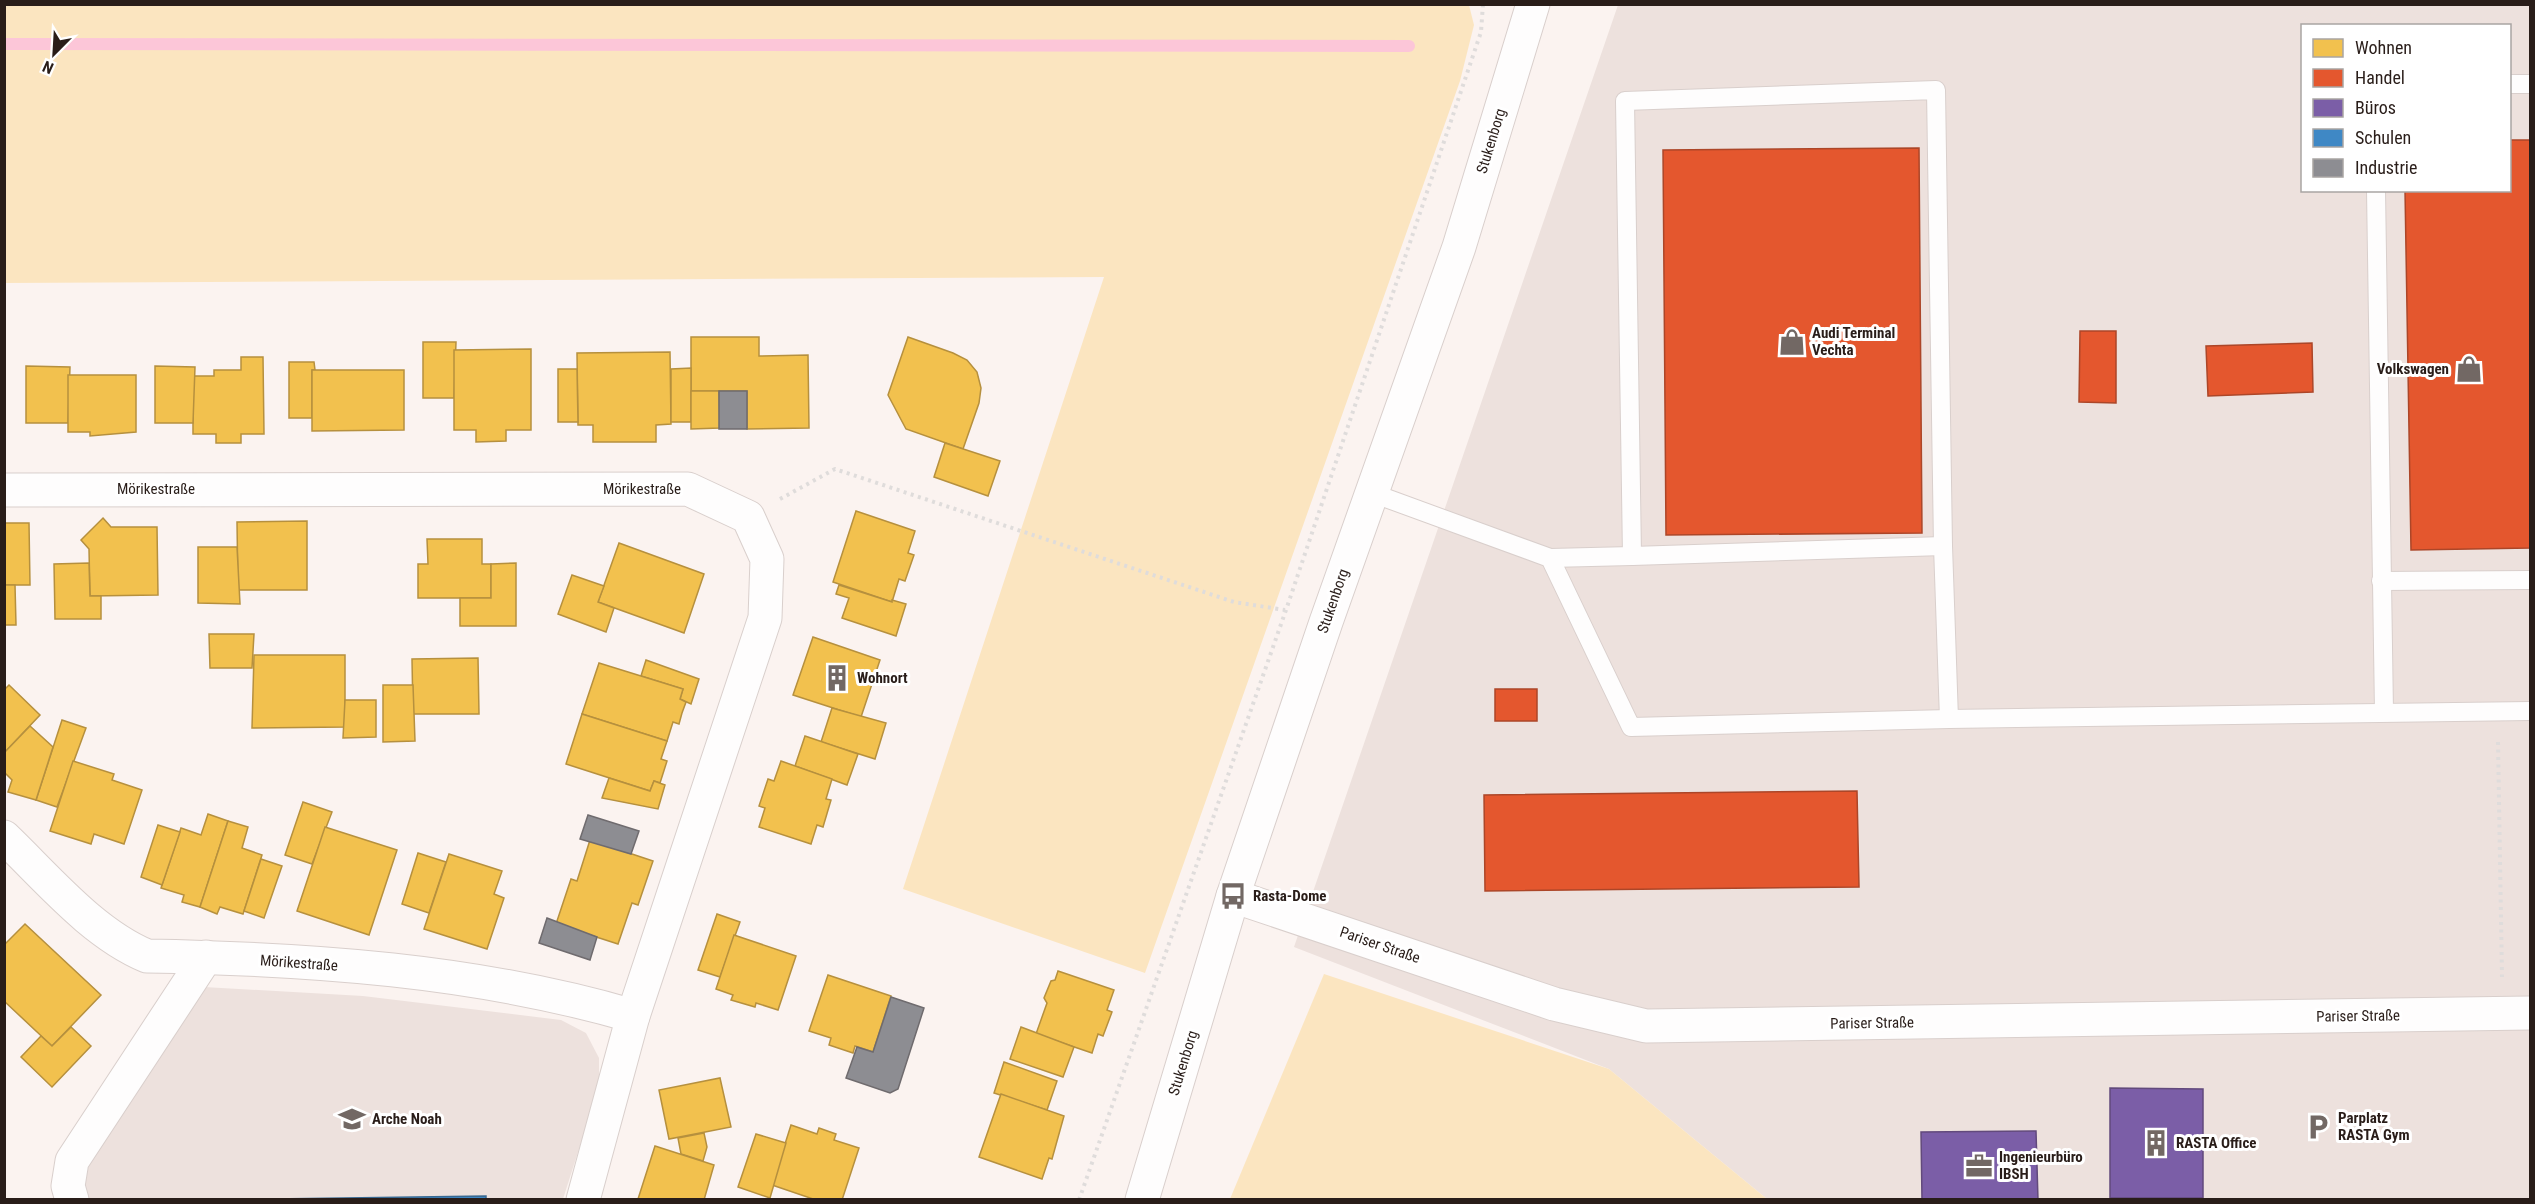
<svg xmlns="http://www.w3.org/2000/svg" width="2535" height="1204" font-family="'Roboto Condensed',sans-serif">
<style>
.built{fill:#ede1dd;fill-rule:evenodd}
.green{fill:#fbe5c0}
.homes{fill:#f2c14e;stroke:#b6903e;stroke-width:1.5}
.shops{fill:#e4572e;stroke:#ac4628;stroke-width:1.5}
.offices{fill:#7b5ea7;stroke:#624a7c;stroke-width:1.5}
.schools{fill:#3f88c5;stroke:#386891;stroke-width:1.5}
.industry{fill:#8d8d92;stroke:#6f6b6e;stroke-width:1.5}
.lines{fill:none;stroke-linecap:round;stroke-linejoin:round}
.stream{stroke:#fcc6d8;stroke-width:12}
.service-casing{stroke:#d9cfcc;stroke-width:20}
.minor-casing{stroke:#d9cfcc;stroke-width:35}
.tertiary-casing{stroke:#d9cfcc;stroke-width:35}
.path{stroke:#dfdcdb;stroke-width:4;stroke-dasharray:3 4.5;stroke-linecap:butt}
.service{stroke:#fefdfd;stroke-width:18}
.minor{stroke:#fefdfd;stroke-width:33}
.tertiary{stroke:#fefdfd;stroke-width:33}
.labels{text-anchor:middle;dominant-baseline:central;stroke-width:6;stroke-linejoin:round;paint-order:stroke}
.street-label{font-size:15px;fill:#291d19;stroke:#fff}
.poi-label{font-size:15px;font-weight:bold;fill:#291d19;stroke:#fff;text-anchor:start}
</style>
<rect width="100%" height="100%" fill="#fbf3f0"/>
<g class="built">
<path d="M1618,5H2530V1199H1767L1609,1069L1294,947ZM2302,26H2510V190H2302Z"/>
<path d="M204,987L363,996L561,1020L586,1033L599,1058V1086L563,1199L81,1200L80,1195L93,1152Z"/>
</g>
<g class="green">
<path d="M4,5H1469L1474,25L1460,81L1145,973L903,889L1104,277L5,283Z"/>
<path d="M1324,974L1609,1069L1767,1199H1230Z"/>
</g>
<g class="homes">
<path d="M691,337H759V356L808,355L809,428L747,429V391H691Z"/>
<path d="M908,337L953,353L967,360L977,372L981,388L979,403L963,449L906,429L888,395Z"/>
<path d="M423,342H456L454,398H423Z"/>
<path d="M531,349V430H506V441L476,442V430H454V350Z"/>
<path d="M670,352L671,424L656,425V442H593V425H578L577,353Z"/>
<path d="M241,357H263L264,434H241V443H216V434H193V376H214V370H241Z"/>
<path d="M289,362H314L315,370H312V418H289Z"/>
<path d="M26,366L70,367L68,423H26Z"/>
<path d="M155,366L195,367L193,423H155Z"/>
<path d="M691,368V422H671V369Z"/>
<path d="M558,369H577L578,422H558Z"/>
<path d="M312,370H404V430L312,431Z"/>
<path d="M68,375H136V432L90,436V432H68Z"/>
<path d="M691,391H719L720,428L691,429Z"/>
<path d="M945,443L1000,461L988,496L934,477Z"/>
<path d="M856,511L915,531L908,553L914,555L905,581L899,579L892,602L833,582Z"/>
<path d="M103,518L111,527H157L158,595L90,596L89,549L81,540Z"/>
<path d="M307,521V590H238L237,522Z"/>
<path d="M4,523H29L30,585H4Z"/>
<path d="M427,539H482V564H491V598H418V564H428Z"/>
<path d="M619,543L704,574L684,633L598,602Z"/>
<path d="M198,547H237L240,604L198,603Z"/>
<path d="M89,563L90,596H101V619H55L54,564Z"/>
<path d="M516,563V626H460V598H491V564Z"/>
<path d="M572,575L604,586L598,602L614,608L606,632L558,614Z"/>
<path d="M4,585H15L16,625H4Z"/>
<path d="M839,585L892,602V600L906,604L896,636L842,618L849,598L836,594Z"/>
<path d="M209,634H254L252,668H210Z"/>
<path d="M813,637L880,660L861,717L793,695Z"/>
<path d="M254,655H345V727L252,728Z"/>
<path d="M478,658L479,714H413L412,659Z"/>
<path d="M646,660L699,679L691,704L680,699L683,689L641,676Z"/>
<path d="M599,663L683,689L680,699L686,702L682,713L679,724L673,722L667,741L582,714Z"/>
<path d="M9,685L40,715L4,753V690Z"/>
<path d="M383,685H413L415,741L383,742Z"/>
<path d="M345,700H376V737L343,738Z"/>
<path d="M832,708L886,723L875,759L821,742Z"/>
<path d="M582,714L667,741L661,759L667,761L660,783L654,781L650,791L566,764Z"/>
<path d="M62,720L86,728L57,807L36,800Z"/>
<path d="M30,726L53,747L36,800L8,792L12,780L4,772V753Z"/>
<path d="M805,736L858,754L847,785L795,766Z"/>
<path d="M73,761L114,774L112,780L142,790L124,844L94,834L91,844L50,831Z"/>
<path d="M781,761L832,779L826,799L831,800L823,827L817,825L811,844L759,827L765,808L759,806L768,779L774,781Z"/>
<path d="M609,778L650,791L654,781L665,785L658,809L602,798Z"/>
<path d="M303,802L332,812L312,864L285,855Z"/>
<path d="M208,814L228,821L200,907L182,902L184,895L161,888L181,828L201,835Z"/>
<path d="M228,821L248,827L242,848L262,855L243,914L220,907L217,914L200,907Z"/>
<path d="M158,825L180,832L162,885L141,877Z"/>
<path d="M325,827L397,850L369,935L297,911Z"/>
<path d="M590,840L653,861L638,905L632,903L618,944L556,924L571,879L577,881Z"/>
<path d="M418,853L446,862L429,913L402,904Z"/>
<path d="M449,854L502,871L494,894L504,898L487,949L424,929Z"/>
<path d="M261,859L282,866L264,918L244,911Z"/>
<path d="M717,914L740,922L720,977L698,970Z"/>
<path d="M25,924L101,995L52,1046L4,1001V945Z"/>
<path d="M734,935L796,956L778,1010L756,1003L755,1007L731,1000L733,995L716,989Z"/>
<path d="M1058,971L1114,990L1107,1010L1112,1012L1103,1036L1098,1034L1092,1053L1036,1034L1047,1003L1044,998L1051,981L1055,980Z"/>
<path d="M828,975L891,996L873,1052L855,1046L853,1053L829,1045L831,1038L809,1031Z"/>
<path d="M71,1027L91,1046L52,1087L21,1057L41,1036L52,1046Z"/>
<path d="M1021,1027L1074,1047L1063,1077L1010,1059Z"/>
<path d="M1004,1062L1057,1081L1047,1110L994,1093Z"/>
<path d="M720,1078L731,1127L669,1139L659,1090Z"/>
<path d="M1001,1094L1064,1116L1052,1159L1049,1158L1042,1179L979,1157Z"/>
<path d="M791,1125L817,1134L819,1128L836,1134L834,1140L859,1148L842,1200H816L772,1185Z"/>
<path d="M704,1133L707,1147L703,1161L681,1154L678,1138Z"/>
<path d="M756,1134L786,1143L770,1198L738,1187Z"/>
<path d="M655,1146L714,1165L704,1200L638,1199Z"/>
</g>
<g class="shops">
<path d="M2510,140H2530V548L2411,550L2405,190H2510Z"/>
<path d="M1919,148L1922,533L1666,535L1663,150Z"/>
<path d="M2080,331H2116V403L2079,402Z"/>
<path d="M2312,343L2313,392L2208,396L2206,346Z"/>
<rect x="1495" y="689" width="42" height="32"/>
<path d="M1857,791L1859,887L1485,891L1484,795Z"/>
</g>
<g class="offices">
<path d="M2110,1088L2203,1089V1198H2110Z"/>
<path d="M2036,1131L2038,1200H1922L1921,1132Z"/>
</g>
<path class="schools" d="M486,1196V1200H208Z"/>
<g class="industry">
<rect x="719" y="391" width="28" height="38"/>
<path d="M588,815L639,831L631,854L580,839Z"/>
<path d="M547,918L597,937L590,960L539,943Z"/>
<path d="M891,997L924,1008L898,1089L890,1093L846,1078L857,1047L873,1052Z"/>
</g>
<g class="lines">
<path class="stream" d="M4,44L1409,46"/>
<defs>
<g id="service">
<path d="M2510,84H2530"/>
<path d="M2376,190L2384,712"/>
<path d="M1372,493L1550,558L1631,727L1949,719L2530,711"/>
<path d="M1632,556L1943,546"/>
<path d="M1550,558L1632,556L1625,101L1936,90L1943,546L1949,719"/>
<path d="M2381,581L2530,580"/>
</g>
<g id="minor">
<path d="M4,490L688,489L748,517L767,559L765,618L633,1016L583,1200"/>
<path d="M4,837C47,878 92,933 147,956C310,959 476,970 633,1016"/>
<path d="M1233,896L1554,1004L1646,1026L2530,1013"/>
<path d="M72,1200L68,1186L72,1161L206,957"/>
</g>
<path id="tertiary" d="M1142,1200L1233,896L1326,622L1459,247L1533,4"/>
</defs>
<use href="#service" class="service-casing"/>
<use href="#minor" class="minor-casing"/>
<use href="#tertiary" class="tertiary-casing"/>
<g class="path">
<path d="M780,499L835,469L1234,602L1285,610"/>
<path d="M2498,742L2502,977"/>
<path d="M1079,1200L1286,610L1481,32L1483,4"/>
</g>
<use href="#service" class="service"/>
<use href="#minor" class="minor"/>
<use href="#tertiary" class="tertiary"/>
</g>
<defs>
<symbol id="shop-bare" viewBox="-9 -9 18 18"><path d="M-5-2.5h2.3a2.7 3.5 0 0 1 5.4 0H5L5.5 6h-11ZM-1.5-2.5h3a1.5 2.3 0 0 0-3 0Z" fill="#726864" stroke="#fff" stroke-width="2.5" paint-order="stroke"/></symbol>
<symbol id="building-bare" viewBox="-9 -9 18 18"><path d="M-4-6H4V6H1V3H-1V6H-4ZM-2.5-4.3h1.7v1.8h-1.7ZM.8-4.3h1.7v1.8H.8ZM-2.5-1h1.7V.8h-1.7ZM.8-1h1.7V.8H.8Z" fill="#726864" stroke="#fff" stroke-width="2.5" paint-order="stroke"/></symbol>
<symbol id="bus-bare" viewBox="-9 -9 18 18"><path d="M-5-6H5V4H4V6H2V4H-2V6H-4V4H-5ZM-3.5-4V0h7V-4ZM-3.5 1.2v1.5H-2V1.2ZM2 1.2v1.5H3.5V1.2Z" fill="#726864" stroke="#fff" stroke-width="2.5" paint-order="stroke"/></symbol>
<symbol id="school-bare" viewBox="-9 -9 18 18"><path d="M0-5L7-2L0 1L-7-2ZM-4 1L0 2.5L4 1V4Q0 6-4 4Z" fill="#726864" stroke="#fff" stroke-width="2.5" paint-order="stroke"/></symbol>
<symbol id="parking-bare" viewBox="-9 -9 18 18"><path d="M-3.5-5.5H1a3.5 3.5 0 0 1 0 7H-1V5.5H-3.5ZM-1-3.4V-.6H.8a1.4 1.4 0 0 0 0-2.8Z" fill="#726864" stroke="#fff" stroke-width="2.5" paint-order="stroke"/></symbol>
<symbol id="office-bare" viewBox="-9 -9 18 18"><path d="M-6-3h4V-5.5h4V-3h4V5H-6ZM-1-4.5V-3h2v-1.5ZM-6 0V1H6V0Z" fill="#726864" stroke="#fff" stroke-width="2.5" paint-order="stroke"/></symbol>
</defs>
<g fill-rule="evenodd">
<use href="#shop-bare" x="1773" y="323" width="38" height="38"/>
<use href="#shop-bare" x="2450" y="350" width="38" height="38"/>
<use href="#building-bare" x="818" y="659" width="38" height="38"/>
<use href="#bus-bare" x="1214" y="877" width="38" height="38"/>
<use href="#school-bare" x="333" y="1100" width="38" height="38"/>
<use href="#parking-bare" x="2299" y="1108" width="38" height="38"/>
<use href="#building-bare" x="2137" y="1124" width="38" height="38"/>
<use href="#office-bare" x="1960" y="1147" width="38" height="38"/>
</g>
<g class="labels">
<g class="street-label">
<text transform="translate(1491 141) rotate(-73)">Stukenborg</text>
<text x="156" y="489">Mörikestraße</text>
<text x="642" y="489">Mörikestraße</text>
<text transform="translate(1333 601) rotate(-71)">Stukenborg</text>
<text transform="translate(1380 945) rotate(19)">Pariser Straße</text>
<text transform="translate(299 963) rotate(4)">Mörikestraße</text>
<text transform="translate(2358 1016) rotate(-1)">Pariser Straße</text>
<text transform="translate(1872 1023) rotate(-1)">Pariser Straße</text>
<text transform="translate(1183 1063) rotate(-73)">Stukenborg</text>
</g>
<g class="poi-label">
<text x="1812" y="333">Audi Terminal<tspan x="1812" dy="17">Vechta</tspan></text>
<text x="2449" y="369" text-anchor="end">Volkswagen</text>
<text x="857" y="678">Wohnort</text>
<text x="1253" y="896">Rasta-Dome</text>
<text x="2338" y="1118">Parplatz<tspan x="2338" dy="17">RASTA Gym</tspan></text>
<text x="372" y="1119">Arche Noah</text>
<text x="2176" y="1143">RASTA Office</text>
<text x="1999" y="1157">Ingenieurbüro<tspan x="1999" dy="17">IBSH</tspan></text>
</g>
</g>
<rect width="2535" height="1204" fill="none" stroke="#291d19" stroke-width="12"/>
<rect x="2301" y="24" width="210" height="168" fill="#ffffff" stroke="#a9a5a3" stroke-width="1.5"/>
<rect x="2313" y="39" width="30" height="18" fill="#f2c14e" stroke="#a9a5a3" stroke-width="1.5"/>
<text x="2355" y="54" font-size="18" fill="#291d19">Wohnen</text>
<rect x="2313" y="69" width="30" height="18" fill="#e4572e" stroke="#a9a5a3" stroke-width="1.5"/>
<text x="2355" y="84" font-size="18" fill="#291d19">Handel</text>
<rect x="2313" y="99" width="30" height="18" fill="#7b5ea7" stroke="#a9a5a3" stroke-width="1.5"/>
<text x="2355" y="114" font-size="18" fill="#291d19">Büros</text>
<rect x="2313" y="129" width="30" height="18" fill="#3f88c5" stroke="#a9a5a3" stroke-width="1.5"/>
<text x="2355" y="144" font-size="18" fill="#291d19">Schulen</text>
<rect x="2313" y="159" width="30" height="18" fill="#8d8d92" stroke="#a9a5a3" stroke-width="1.5"/>
<text x="2355" y="174" font-size="18" fill="#291d19">Industrie</text>
<g transform="translate(54 54) rotate(204)" stroke="#ffffff" stroke-width="4.5" paint-order="stroke">
<path d="M0-4.5L10 22L0 15L-10 22Z" fill="#291d19"/>
<text y="-9" font-size="16" font-weight="bold" text-anchor="middle" fill="#291d19">N</text>
</g>
</svg>
